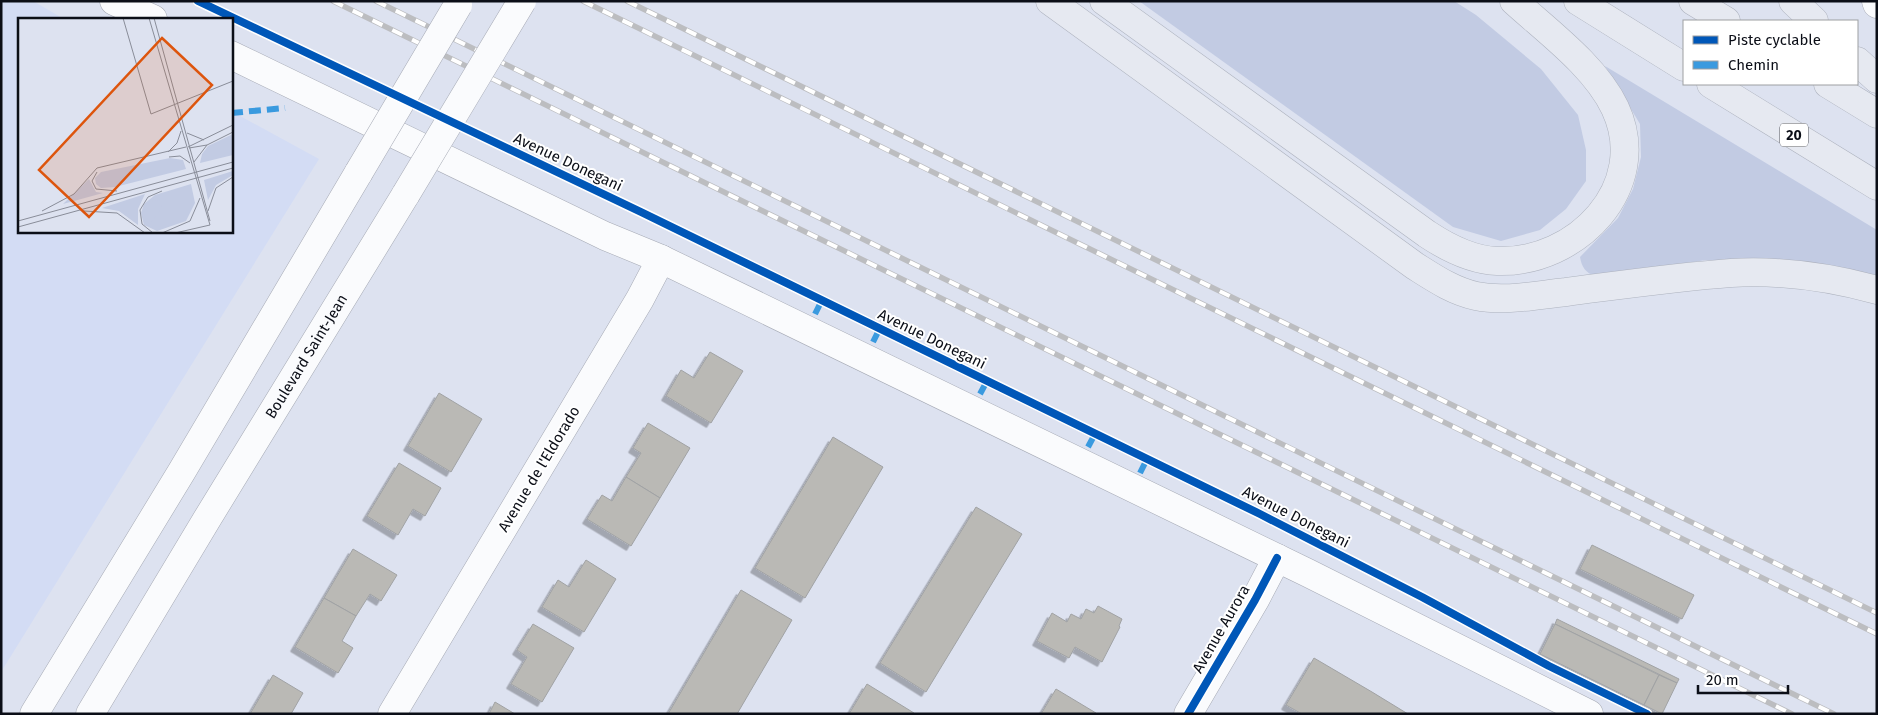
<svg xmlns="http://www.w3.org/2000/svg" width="1878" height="715" font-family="'Fira Sans',sans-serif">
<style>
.built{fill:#d3dcf4}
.grass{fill:#c2cbe3}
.building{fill:#bab9b5;stroke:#a0a2a4;filter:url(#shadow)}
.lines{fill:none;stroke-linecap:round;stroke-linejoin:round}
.street-casing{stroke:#a6aab5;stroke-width:29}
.secondary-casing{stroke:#a6aab5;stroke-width:29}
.highway-casing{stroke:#adb2be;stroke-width:29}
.street{stroke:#fafbfd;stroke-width:28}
.secondary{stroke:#fafbfd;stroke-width:28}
.highway{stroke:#e6e9f1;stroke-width:28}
.rail-casing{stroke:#bcbdc0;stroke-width:5.5}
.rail{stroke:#fff;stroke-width:4;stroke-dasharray:11;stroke-linecap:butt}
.secondary-bridge-casing{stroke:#a6aab5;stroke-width:29;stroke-linecap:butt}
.secondary-bridge{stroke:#fafbfd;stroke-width:28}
.quiet{stroke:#3a9adf;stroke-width:6;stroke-dasharray:12 6;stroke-linecap:butt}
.cycleway-casing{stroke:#fff;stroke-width:11}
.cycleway{stroke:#0057b8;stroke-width:8}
.labels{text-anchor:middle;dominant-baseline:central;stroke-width:4;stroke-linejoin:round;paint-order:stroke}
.shield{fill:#fff;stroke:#54565d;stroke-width:1}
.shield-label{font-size:14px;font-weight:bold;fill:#0b0e17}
.street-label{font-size:15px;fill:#0b0e17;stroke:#fff}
.inset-road{fill:none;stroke:#898d99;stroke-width:1}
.view{fill:#dd550d;fill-opacity:0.15;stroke:#dd550d;stroke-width:2.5}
.inset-edge{fill:none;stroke:#0b0e17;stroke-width:2.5}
</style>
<defs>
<filter id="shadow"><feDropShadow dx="-4.5" dy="4.5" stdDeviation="0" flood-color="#0004"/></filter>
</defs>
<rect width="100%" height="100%" fill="#dde2f0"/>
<path class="built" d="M1,1H33L64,19H19V231H231V111L319,159L1,672Z"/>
<g class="grass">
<path d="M1139,1H1454L1476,15L1541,69L1578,115L1586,150V181L1566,209L1540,230L1501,241L1453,227Z"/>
<path d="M1605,66L1877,230V282L1764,262L1706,260L1595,277C1585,271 1582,268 1580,257L1618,218L1633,189L1641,157L1640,124Z"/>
</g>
<g class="building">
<path d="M710,352L743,371L711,423L666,396L681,370L694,378Z"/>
<path d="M439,393L482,419L451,472L408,446Z"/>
<path d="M648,423L690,448L660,498L626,477L641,453L633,448Z"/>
<path d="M833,437L883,467L805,598L755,568Z"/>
<path d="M399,463L441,488L425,516L413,509L398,535L367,516Z"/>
<path d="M626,477L660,498L631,546L587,519L602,495L612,501Z"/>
<path d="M976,507L1022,534L926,692L880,663Z"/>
<path d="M1592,545L1694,595L1682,619L1580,569Z"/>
<path d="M353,549L397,575L381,601L370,594L356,616L324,598Z"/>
<path d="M586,560L616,579L584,632L542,607L558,580L569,587Z"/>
<path d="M741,590L792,620L737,714H668Z"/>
<path d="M324,598L356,616L342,641L353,648L338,673L295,647Z"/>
<path d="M1098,606L1122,619L1119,626L1120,627L1102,662L1075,647L1069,658L1037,641L1052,613L1067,622L1071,614L1081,619L1086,609L1094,613Z"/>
<path d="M1557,619L1679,679L1677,683L1555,624Z"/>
<path d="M533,624L574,648L542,702L511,684L527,657L517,650Z"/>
<path d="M1555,624L1659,675L1644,705L1540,654Z"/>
<path d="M1314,658L1372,692L1408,714H1302L1286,705Z"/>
<path d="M273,675L303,693L291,714H250Z"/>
<path d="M1659,675L1677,683L1662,714L1644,705Z"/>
<path d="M867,684L914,713L913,714H849Z"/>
<path d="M1056,689L1096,713L1095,714H1041Z"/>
<path d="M495,702L515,714H489Z"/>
</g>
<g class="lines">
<defs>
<g id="street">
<path d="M1876,1L1877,4"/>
<path d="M661,259L1308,573L1589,714"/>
<path d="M1188,714L1255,600L1277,558"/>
</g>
<g id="secondary">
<path d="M114,1L153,19"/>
<path d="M231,55L605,236L661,259L640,299L392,714"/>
<path d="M34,714L182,471L359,172"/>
<path id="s1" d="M90,714L207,519L406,194"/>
</g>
<g id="highway">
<path d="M1050,1L1415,266C1434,278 1453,291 1476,296C1505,302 1536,295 1566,292C1621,285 1676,277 1731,273C1781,270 1829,277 1877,290"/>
<path d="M1104,1L1427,234C1448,248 1471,260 1497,261C1576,264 1652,187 1615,108C1595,66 1548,32 1514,1"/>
<path d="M1578,1L1684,67"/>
<path d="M1693,1L1726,21"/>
<path d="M1793,1L1814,21"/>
<path d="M1857,61L1877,79"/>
<path d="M1711,84L1877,186"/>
<path d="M1828,84L1877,114"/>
</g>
</defs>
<use href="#street" class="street-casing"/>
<use href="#secondary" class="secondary-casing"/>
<use href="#highway" class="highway-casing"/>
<use href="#street" class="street"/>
<use href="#secondary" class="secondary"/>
<use href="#highway" class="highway"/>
<defs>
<g id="rail">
<path d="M333,1L1792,714"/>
<path d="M376,1L1834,714"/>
<path d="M583,1L1877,634"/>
<path d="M627,1L1877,613"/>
</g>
</defs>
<use href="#rail" class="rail-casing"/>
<use href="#rail" class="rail"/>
<defs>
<g id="secondary-bridge">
<path d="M359,172L458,5"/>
<path d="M406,194L522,1"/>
</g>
</defs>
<use href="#secondary-bridge" class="secondary-bridge-casing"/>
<use href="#secondary-bridge" class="secondary-bridge"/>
<g class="quiet">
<path d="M231,113L285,108"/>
<path d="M815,314L822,300"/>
<path d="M873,342L880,328"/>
<path d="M980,394L987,381"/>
<path d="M1088,447L1095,434"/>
<path d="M1140,473L1147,459"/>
</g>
<defs>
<g id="cycleway">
<path d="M198,1L641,212L1260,514L1422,597L1549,666L1647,714"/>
<path d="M1188,714L1255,600L1277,558"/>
</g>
</defs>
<use href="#cycleway" class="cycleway-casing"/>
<use href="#cycleway" class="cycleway"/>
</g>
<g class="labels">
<rect class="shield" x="1780" y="123.5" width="28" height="23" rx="4"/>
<g class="shield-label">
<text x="1794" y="135">20</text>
</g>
<g class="street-label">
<text transform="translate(568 162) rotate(25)">Avenue Donegani</text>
<text transform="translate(932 339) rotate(26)">Avenue Donegani</text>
<text stroke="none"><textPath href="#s1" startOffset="418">Boulevard Saint-Jean</textPath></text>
<text transform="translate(539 469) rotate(-59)">Avenue de l'Eldorado</text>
<text transform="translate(1296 517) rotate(27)">Avenue Donegani</text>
<text transform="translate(1221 629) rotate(-60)">Avenue Aurora</text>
</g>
</g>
<g transform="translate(18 18)">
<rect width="215" height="215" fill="#dde2f0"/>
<path d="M215,116V137L182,145L184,136L190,128ZM152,140L165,142L168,151L97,169L83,170L78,166L77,160L83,154ZM215,153V157L198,167L190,182L186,162ZM71,161L78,174L85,175L45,186ZM173,166L177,185L168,203L139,213L126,207L123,195L126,186L137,177ZM127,176L120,191V207L101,193L84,190Z" fill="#c2cbe3"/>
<path d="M135,182L142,183L144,190L134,203L129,204L126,195Z" fill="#c2cbe3"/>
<path class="inset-road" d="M105,0L133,96L215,63M131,0L192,207M136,0L192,203M169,115L186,122M170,129L215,107M171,130L189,127L215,114M150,134L159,125L163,113M151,139L162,138L172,145M176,144L189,127M79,154L74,163L78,171L99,173M24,193L56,176L79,150L168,129M66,193L99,195L127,215M190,193L198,170L215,159M0,203L215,144M0,209L215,150M135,215L124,206L122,192L130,179L144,173M144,215L172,203L182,180M157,215L192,207"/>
<path class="view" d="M144,20L194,67L71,199L21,152Z"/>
<rect width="215" height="215" class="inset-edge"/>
</g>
<rect width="1878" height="715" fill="none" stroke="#0b0e17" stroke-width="5"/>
<rect x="1683" y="20" width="175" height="65" fill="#ffffff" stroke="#9d9fa2"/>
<rect x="1693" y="36" width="25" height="8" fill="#0057b8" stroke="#9d9fa2"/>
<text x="1728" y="45" font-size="15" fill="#0b0e17">Piste cyclable</text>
<rect x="1693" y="61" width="25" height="8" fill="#3a9adf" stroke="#9d9fa2"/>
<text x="1728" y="70" font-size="15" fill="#0b0e17">Chemin</text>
<path d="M1698 685v8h90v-8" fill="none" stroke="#0b0e17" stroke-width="2.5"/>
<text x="1706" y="685" font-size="15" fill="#0b0e17" stroke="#ffffff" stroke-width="4" paint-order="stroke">20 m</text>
</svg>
